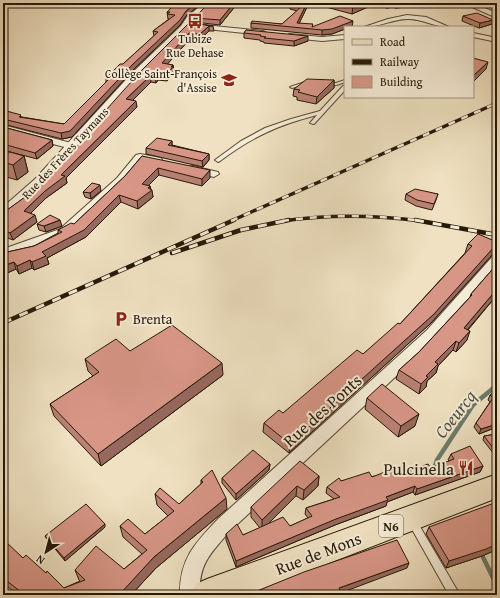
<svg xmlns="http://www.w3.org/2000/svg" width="500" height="598" font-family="'Gentium Book Plus',serif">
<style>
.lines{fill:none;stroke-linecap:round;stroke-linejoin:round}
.stream{stroke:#6c7c6d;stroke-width:4.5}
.service-casing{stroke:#584a36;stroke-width:2}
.minor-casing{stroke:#584a36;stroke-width:2}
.tertiary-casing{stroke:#584a36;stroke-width:2}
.primary-casing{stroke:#261808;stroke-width:2}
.service{fill:#f5ecd7;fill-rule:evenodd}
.minor{fill:#f5ecd7;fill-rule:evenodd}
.tertiary{fill:#f5ecd7;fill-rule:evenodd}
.primary{fill:#efe1c1;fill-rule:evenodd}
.rail-far1-casing{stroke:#261808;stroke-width:3.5}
.rail-casing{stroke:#261808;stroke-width:4.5}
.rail-far1{stroke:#f5ecd7;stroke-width:2.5;stroke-dasharray:7;stroke-linecap:butt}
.rail{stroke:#f5ecd7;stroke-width:3;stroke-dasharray:9;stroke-linecap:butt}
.wall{fill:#ba8174;stroke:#261808}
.shaded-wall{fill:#97695e;stroke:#261808}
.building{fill:#d89687;stroke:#261808}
.labels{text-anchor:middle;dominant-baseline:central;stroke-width:4;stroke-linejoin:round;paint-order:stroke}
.far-poi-label{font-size:12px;fill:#261808;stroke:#f5ecd7}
.far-street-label{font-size:12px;fill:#261808;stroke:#f5ecd7}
.shield{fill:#f5ecd7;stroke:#645846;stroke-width:1}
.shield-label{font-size:13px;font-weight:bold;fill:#261808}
.poi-label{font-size:14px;fill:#261808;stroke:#f5ecd7;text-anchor:start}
.near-street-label{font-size:17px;fill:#261808;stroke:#f5ecd7}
.near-poi-label{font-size:17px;fill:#261808;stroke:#f5ecd7;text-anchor:end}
.near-water-label{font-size:18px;font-style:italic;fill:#4f5243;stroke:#f5ecd7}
</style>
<rect width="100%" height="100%" fill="#efe1c1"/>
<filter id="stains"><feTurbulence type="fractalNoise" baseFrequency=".005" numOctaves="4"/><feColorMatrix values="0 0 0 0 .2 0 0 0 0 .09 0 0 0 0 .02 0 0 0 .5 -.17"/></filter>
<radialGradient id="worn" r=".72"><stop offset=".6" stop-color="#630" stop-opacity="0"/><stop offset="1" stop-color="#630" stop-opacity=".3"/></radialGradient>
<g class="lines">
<g class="stream">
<path d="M434,469L437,460L473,405L497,385"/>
<path d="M481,553L497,586"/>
</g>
<defs>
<g id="service">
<path d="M380,3H384L390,7L387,8Z"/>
<path d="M345,80V82C338,85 330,87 324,84L326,83H336Z"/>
<path d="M308,81L312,82L292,88L290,87Z"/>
<path d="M343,86H345V90L314,124L310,123L317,115C278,125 252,137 220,161L218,162L215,160L241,141L265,128L291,119L320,111Z"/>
<path d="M412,517L415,518L460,595H449L409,524L407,521L409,518Z"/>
</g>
<g id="minor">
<path d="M463,3H472L497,13V18Z"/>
<path d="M407,15L426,17L449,27C434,27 423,19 408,19C393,19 380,27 364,27L388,19Z"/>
<path d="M194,24L263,31L267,33L263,35L197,28H194Z"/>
<path d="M473,33L497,38V42L473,37Z"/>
<path d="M289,34L322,37L345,35V39L322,41L292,38L288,36Z"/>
<path d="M3,125L75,144L77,146L72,149L3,131Z"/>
<path d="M140,154L161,158L162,160L157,163L142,160L125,182L68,233L3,257V249L60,229L117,178L136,155Z"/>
<path d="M193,166L218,172L219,174L214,177L189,171L188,169L189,167Z"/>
<path d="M497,255V267L437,338L230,531C211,553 198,564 200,595H180C179,560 195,543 218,519L427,330L493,256Z"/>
</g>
<path id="tertiary" d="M204,3H213L193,21L187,30L141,76L45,185L8,218L3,219V207L35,179L133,72L181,26L187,17Z"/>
<path id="primary" d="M497,474V498L247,595H191L196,584L207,579Z"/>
</defs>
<use href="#service" class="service-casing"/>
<use href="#minor" class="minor-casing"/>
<use href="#tertiary" class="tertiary-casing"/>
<use href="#primary" class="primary-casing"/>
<use href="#service" class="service"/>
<use href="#minor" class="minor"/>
<use href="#tertiary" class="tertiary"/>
<use href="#primary" class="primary"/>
<defs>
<g id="rail-far1">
<path d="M231,221L497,103"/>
<path d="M282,221C329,214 376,215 422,221"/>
</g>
<g id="rail">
<path d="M415,220L497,235"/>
<path d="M172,253L241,230L289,220"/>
<path d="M3,323L234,220"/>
</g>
</defs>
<use href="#rail-far1" class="rail-far1-casing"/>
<use href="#rail" class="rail-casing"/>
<use href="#rail-far1" class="rail-far1"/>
<use href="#rail" class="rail"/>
</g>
<g class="wall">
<path d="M150,3H202L186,16L180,25L132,71L72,137L62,139L3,124V110L22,117L64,124L106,82V78L123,64L154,36L153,31L169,19H168L167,12L173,6Z"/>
<path d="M210,3H240L239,4H237L220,25L194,22V18Z"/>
<path d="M309,3L299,23L313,27H352H345V29L332,34L322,35L251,28V23L282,24L297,11L290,9V4Z"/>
<path d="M326,3H377L352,14L326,7Z"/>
<path d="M388,3H408L407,7L395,8Z"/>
<path d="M463,16L492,24L479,28L462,21Z"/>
<path d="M189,23L213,26L214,31H209L200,39H190L167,64L173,65L174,73L167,81L158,80L156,83L151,82L133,100L137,107L66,178L67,183L46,198L31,213L37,222L13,240L5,237L3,239V213L35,190V189L80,143L79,140Z"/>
<path d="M246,30L308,41L294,46L264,43V42L260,41V40L244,38V33Z"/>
<path d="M334,80V88L316,104L297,100V97L293,96L294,89Z"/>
<path d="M3,127L52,140L53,146L37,159L3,150Z"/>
<path d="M172,141V145L209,154V160L203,167L146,154V148Z"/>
<path d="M24,156L28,172L17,180L3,176V157Z"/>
<path d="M142,156L210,178L202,186L159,175L148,185L150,186L153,197L138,209L121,202L86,237L47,258L49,264L34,270L32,268L19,274L16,269L3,275V253L34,246L58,233V230L74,224L125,176Z"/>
<path d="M101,191L91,199L85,197L83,192Z"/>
<path d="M406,194H438L436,200L432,210L416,206L405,200Z"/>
<path d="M37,224L62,226L46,232L39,230Z"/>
<path d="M497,242V254L492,255L431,323L289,453L263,432L264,423L283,413L363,354L400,324L465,253L468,244Z"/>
<path d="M497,264V295L468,330L467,340L456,352L453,350L438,366L436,373L427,381L426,387L419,394L396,379L399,370L419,352L470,297L471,294Z"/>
<path d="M130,351L223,375L101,466L54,416L50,404L93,376L88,371L85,359Z"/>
<path d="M497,391V427L479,434L474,427L476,423L490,402L488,400L490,395Z"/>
<path d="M367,398L415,426L398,437L365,409Z"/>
<path d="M497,434V458L483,440L484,436Z"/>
<path d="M451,454L483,466L480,472L415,495L413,492L387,502L386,506L335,525L236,567L226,540V534L243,535L260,528L251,517V507L319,476L318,486L303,500L296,496L267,524L290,526L308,518L305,514L306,508L334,499L326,493L327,487L341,481L431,468L449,461L448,460Z"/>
<path d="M270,464L269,470L236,500L222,483V478Z"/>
<path d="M201,480L227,509L156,568L131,595H18L3,583V543L23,558L46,573L64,588L80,581L79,580L75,570L124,569L142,554L123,537L120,526L145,534L168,516L157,505L155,494L179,504L201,484Z"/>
<path d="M105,527L65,561L47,539L45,536Z"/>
<path d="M429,527L496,537V550L482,556L446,568L426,534Z"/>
</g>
<g class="shaded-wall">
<path d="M196,3H202L186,16L180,25L132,71L72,137L62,139L61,133L131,66L186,11Z"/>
<path d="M234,3H237V4L220,25V20Z"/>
<path d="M307,3H309L297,28V23Z"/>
<path d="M356,3H377L352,14L353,4Z"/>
<path d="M396,3H408L407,7L395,8Z"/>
<path d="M493,20L492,24L479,28L480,23Z"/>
<path d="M353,21L352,27H345V29L332,34L322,35V30Z"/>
<path d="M209,26V31L200,39V34Z"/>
<path d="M189,33L190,39L163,69L162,63Z"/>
<path d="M308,36V41L294,46V41Z"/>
<path d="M488,62L486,69L473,82V76Z"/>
<path d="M173,65L174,73L167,81L166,75Z"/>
<path d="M158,74V80L156,83L155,76Z"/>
<path d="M150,76L151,82L127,106L126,99Z"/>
<path d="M334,80V88L316,104L317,97Z"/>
<path d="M136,101L137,107L66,178L67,183L46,198L26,218L24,211L61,175Z"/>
<path d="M52,140L53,146L37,159L35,153Z"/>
<path d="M172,141V147L168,145Z"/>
<path d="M209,154V160L203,167L202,161Z"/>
<path d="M24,156L28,172L17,180L13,165Z"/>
<path d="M158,168L159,175L143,191L142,184Z"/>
<path d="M210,170V178L202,186V179Z"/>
<path d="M100,185L101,191L91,199L90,193Z"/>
<path d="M150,186L151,191L152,190L153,197L138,209L137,201Z"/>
<path d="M119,195L121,202L86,237L47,258L49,264L34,270L32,262L42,252Z"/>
<path d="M35,215L37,222L13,240L10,233Z"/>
<path d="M60,220L62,226L46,232L44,226Z"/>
<path d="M497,245V254L492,255L431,323L289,453L290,444L495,246Z"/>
<path d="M30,260L32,268L19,274L17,266Z"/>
<path d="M14,262L16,269L3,275V266Z"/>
<path d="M497,289V295L461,337L464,328Z"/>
<path d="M470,331L467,340L456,352L459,343Z"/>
<path d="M456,341L453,350L438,366L436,373L427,381L426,387L419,394L421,384L426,376L435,362Z"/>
<path d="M222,363L223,375L101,466L98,454Z"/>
<path d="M419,414L415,426L398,437L401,426Z"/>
<path d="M497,424V427L479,434L481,429Z"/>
<path d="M270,464L269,470L236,500V494Z"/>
<path d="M483,466L480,472L415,495L417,489Z"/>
<path d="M319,476L318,486L303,500L304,490Z"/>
<path d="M297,486L296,496L262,530V520Z"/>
<path d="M415,486L413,492L387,502L386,506L335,525L236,567V561L386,497Z"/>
<path d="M226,498L227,509L156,568L131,595H117L154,557Z"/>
<path d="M105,524V527L65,561L64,558Z"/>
<path d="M497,530V536L489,539L492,532Z"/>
<path d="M497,544V548L496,550L482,556L446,568L449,561Z"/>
<path d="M409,563L407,568L338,594L339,588Z"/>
</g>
<g class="building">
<path d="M176,3H196L186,11L180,20L131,66L70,131L61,133L3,119V110L21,115L19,117L64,124L110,78H106L120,64H123L158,32L153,31L175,15L167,14L170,12H167Z"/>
<path d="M209,3H234L220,20L194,18Z"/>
<path d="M291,3H307L297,23L313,24L312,27L340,16L353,21L332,29L322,30L251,23L252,21L282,24L302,6L290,4Z"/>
<path d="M477,13L493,20L480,23L463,16Z"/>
<path d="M189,23L213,26H209L200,34L189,33L162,63L173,65L171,67H173L166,75L158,74L155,76H150L126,99L136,101L61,175L65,176L45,191L24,211L35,215L10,233L3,230V213L36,189H35L66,155H68L82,141L79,140L141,71Z"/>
<path d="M246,30L308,36L294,41L264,38L266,37L260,36L261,35L244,33Z"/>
<path d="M473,58L488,62L473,76Z"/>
<path d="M307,79L334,80L317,97L298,92L300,90L294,89Z"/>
<path d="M3,127L52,140L35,153L3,144Z"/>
<path d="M157,138L172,141L168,145L209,154L202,161L146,148Z"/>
<path d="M10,152L24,156L13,165L3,162V157Z"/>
<path d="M142,156L210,170L202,179L158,168L142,184L150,186L148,188L152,190L137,201L119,195L84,230L42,252L46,256L32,262L30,260L17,266L14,262L3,266V253L34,246L62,232L58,230L71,223L74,224L125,176Z"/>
<path d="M92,183L100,185L90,193L83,192Z"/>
<path d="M415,189L438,194L434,204L417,200L406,194Z"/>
<path d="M50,215L60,220L44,226L37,224Z"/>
<path d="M478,234L497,242V245L495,246L434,314L290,444L264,423L279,410L283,413L357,350L363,354L398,323L400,324L472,246L468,244Z"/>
<path d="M497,264V289L464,328L470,331L459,343L456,341L435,362L438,364L426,376L428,377L421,384L399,370L419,352L472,295L471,294Z"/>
<path d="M172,325L222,363L98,454L50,404L99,372L85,359L116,339L130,351Z"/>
<path d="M382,384L419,414L401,426L367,398Z"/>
<path d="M497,391V424L481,429L476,423L493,398L490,395Z"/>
<path d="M497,434V453L484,436Z"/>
<path d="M470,446L483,466L417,489L415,486L386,497L388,500L336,519L236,561L226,534L237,524L243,535L283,517L290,526L312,516L306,508L340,497L327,487L339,478L341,481L369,472L372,477L403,465L407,472L428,464L431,468L454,459L451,454Z"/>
<path d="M253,450L270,464L236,494L222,478Z"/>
<path d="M300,461L319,476L304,490L297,486L262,520L251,507Z"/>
<path d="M212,470L226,498L154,557L119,595H25L3,578V543L5,541L23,558L26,555L46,573L47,571L64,588L85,580L75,570L96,546L124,569L147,550L120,526L128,519L145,534L174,511L155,494L160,488L179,504L203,482L201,480Z"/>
<path d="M497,502V530L492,532L497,538V544L486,549L449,561L429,527Z"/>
<path d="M86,504L105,524L64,558L45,536Z"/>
<path d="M397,540L409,563L339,588L342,595H316V593L312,595H247L304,572Z"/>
</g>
<defs>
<symbol id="bus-bare" viewBox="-9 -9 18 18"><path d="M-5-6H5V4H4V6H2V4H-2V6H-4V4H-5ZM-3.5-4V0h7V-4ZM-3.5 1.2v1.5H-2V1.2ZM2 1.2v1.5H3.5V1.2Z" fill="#8f2418" stroke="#f5ecd7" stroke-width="2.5" paint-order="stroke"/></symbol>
<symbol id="school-bare" viewBox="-9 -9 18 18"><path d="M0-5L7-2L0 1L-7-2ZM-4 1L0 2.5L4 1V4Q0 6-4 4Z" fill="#8f2418" stroke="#f5ecd7" stroke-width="2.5" paint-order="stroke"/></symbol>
<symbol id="parking-bare" viewBox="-9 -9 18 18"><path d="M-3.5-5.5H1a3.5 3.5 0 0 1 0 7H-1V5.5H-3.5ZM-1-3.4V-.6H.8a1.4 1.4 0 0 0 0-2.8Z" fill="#8f2418" stroke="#f5ecd7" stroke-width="2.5" paint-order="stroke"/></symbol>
<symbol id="restaurant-bare" viewBox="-9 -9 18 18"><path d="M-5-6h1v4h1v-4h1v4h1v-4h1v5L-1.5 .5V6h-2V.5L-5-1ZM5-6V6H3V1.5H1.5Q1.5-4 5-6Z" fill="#8f2418" stroke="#f5ecd7" stroke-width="2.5" paint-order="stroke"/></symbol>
</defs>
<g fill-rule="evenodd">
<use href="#bus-bare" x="184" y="10" width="22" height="22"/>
<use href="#school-bare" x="218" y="69" width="22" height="22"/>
<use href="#parking-bare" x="110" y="308" width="22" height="22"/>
<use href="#restaurant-bare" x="455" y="457" width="22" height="22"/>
</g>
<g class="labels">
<g class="far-poi-label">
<text x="195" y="38">Tubize<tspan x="195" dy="14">Rue Dehase</tspan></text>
<text x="217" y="73" text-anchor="end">Collège Saint-François<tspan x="217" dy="14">d'Assise</tspan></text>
</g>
<g class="far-street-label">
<text transform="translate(65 153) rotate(-47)">Rue des Frères Taymans</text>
</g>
<rect class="shield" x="379" y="515" width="24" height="22" rx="3"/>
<g class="shield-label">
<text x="391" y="526">N6</text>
</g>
<g class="poi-label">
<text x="133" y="319">Brenta</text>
</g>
<g class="near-street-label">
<text transform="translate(322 410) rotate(-42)">Rue des Ponts</text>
<text transform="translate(318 553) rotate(-21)">Rue de Mons</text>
</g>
<g class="near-poi-label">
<text x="454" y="468">Pulcinella</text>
</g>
<g class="near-water-label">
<text transform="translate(455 414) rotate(-52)">Coeurcq</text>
</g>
</g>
<rect width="500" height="598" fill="none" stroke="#efe1c1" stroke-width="16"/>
<rect x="4" y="4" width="492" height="590" fill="none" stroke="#261808" stroke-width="2"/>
<rect x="8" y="8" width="484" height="582" fill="none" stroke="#261808"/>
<rect x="344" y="26" width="130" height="72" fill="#f5ecd7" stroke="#a29784"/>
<rect x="352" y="39" width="20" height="6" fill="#efe1c1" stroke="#a29784"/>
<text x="380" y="46" font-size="12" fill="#261808">Road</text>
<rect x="352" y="59" width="20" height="6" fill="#261808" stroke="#a29784"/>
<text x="380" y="66" font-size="12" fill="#261808">Railway</text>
<rect x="352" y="76" width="20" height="12" fill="#d89687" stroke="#a29784"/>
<text x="380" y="86" font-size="12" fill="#261808">Building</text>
<g transform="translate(46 552) rotate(216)" stroke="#f5ecd7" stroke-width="3" paint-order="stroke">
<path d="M0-3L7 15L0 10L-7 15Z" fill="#261808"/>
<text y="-6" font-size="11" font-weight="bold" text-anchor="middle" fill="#261808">N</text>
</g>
<rect width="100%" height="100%" filter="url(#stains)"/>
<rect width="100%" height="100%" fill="url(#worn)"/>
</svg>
